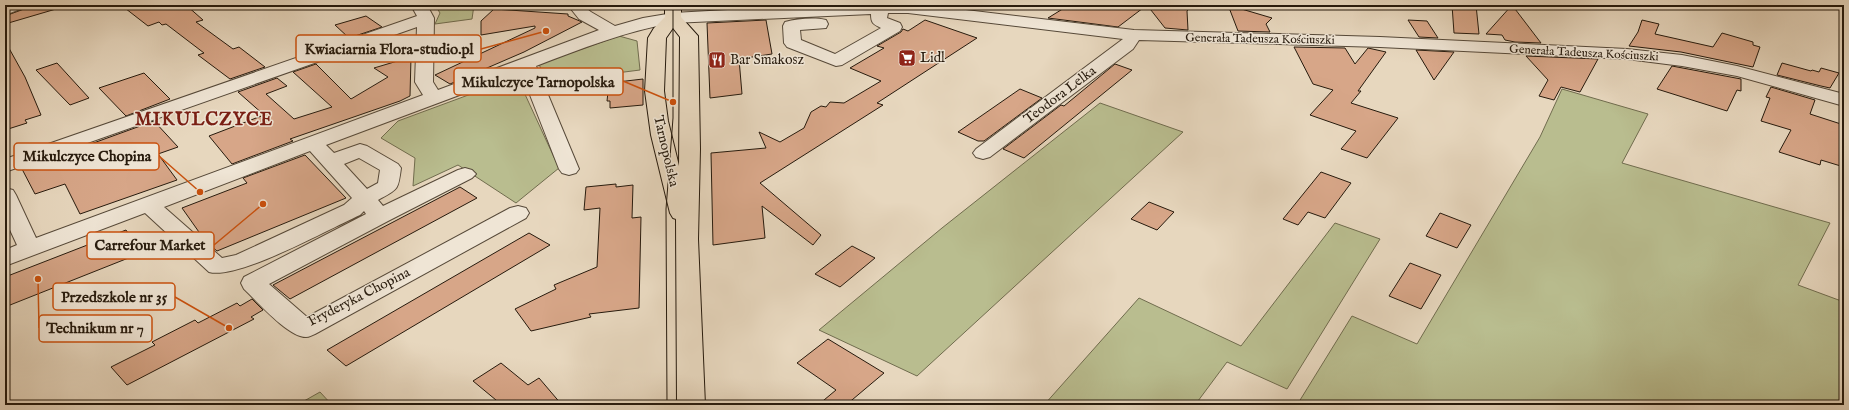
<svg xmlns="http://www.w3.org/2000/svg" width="1849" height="410" font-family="'IM FELL English',serif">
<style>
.green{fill:#b9bd8f;stroke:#706c4e}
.building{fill:#d7a688;stroke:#261a0d}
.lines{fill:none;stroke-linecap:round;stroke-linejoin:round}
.minor-casing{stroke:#564939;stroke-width:2}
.major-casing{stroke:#261a0d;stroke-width:2}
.minor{fill:#efe5d5;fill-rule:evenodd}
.major{fill:#e7d7be;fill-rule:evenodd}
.tram{stroke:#261a0d;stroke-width:1}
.labels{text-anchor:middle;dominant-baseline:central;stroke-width:3;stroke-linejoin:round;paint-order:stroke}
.far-street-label{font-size:12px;fill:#261a0d;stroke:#efe5d5}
.poi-label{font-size:14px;fill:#261a0d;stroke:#efe5d5;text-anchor:start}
.street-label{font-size:14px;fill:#261a0d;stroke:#efe5d5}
.district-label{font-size:18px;font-weight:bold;letter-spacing:1px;fill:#7a1f14;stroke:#efe5d5}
.leader{fill:none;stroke:#cb500c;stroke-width:1.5}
.callout-dot{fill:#cb500c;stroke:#efe5d5;stroke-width:1.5}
.callout{fill:#efe5d5;stroke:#cb500c;stroke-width:1.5}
.callout-label{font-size:15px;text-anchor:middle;font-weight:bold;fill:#261a0d}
</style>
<rect width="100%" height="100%" fill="#e7d7be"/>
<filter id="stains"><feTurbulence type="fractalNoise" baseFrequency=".005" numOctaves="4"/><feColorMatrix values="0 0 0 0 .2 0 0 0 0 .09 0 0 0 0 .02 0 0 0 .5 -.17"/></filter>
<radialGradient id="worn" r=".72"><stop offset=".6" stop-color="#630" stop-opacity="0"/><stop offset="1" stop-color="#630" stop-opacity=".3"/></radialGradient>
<g class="green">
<path d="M435,5H474L472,19L435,24L440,13Z"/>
<path d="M619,36L637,41L640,70L546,82L539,64Z"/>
<path d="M517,77L559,168L516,203L458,165L413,186L415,158L381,138L398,121Z"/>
<path d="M1562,89L1648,114L1622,163L1830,223L1798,285L1844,302V405H1297L1352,316L1417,344L1540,137Z"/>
<path d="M1100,103L1183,132L917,376L819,330L942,228Z"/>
<path d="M1335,223L1380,239L1287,389L1227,362L1195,405H1044L1139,298L1241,346Z"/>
<path d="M320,392L332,405H297Z"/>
</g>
<g class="building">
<path d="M26,5H55L56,9L5,24V16L24,9Z"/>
<path d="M121,5H186L203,20L196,22L233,49L239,47L265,67L230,79L198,55L204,53L166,24L162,25L159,22L148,26Z"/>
<path d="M707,5H763L764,6L707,10Z"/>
<path d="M1069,5H1147L1118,27L1048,18Z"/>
<path d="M1147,5H1192L1187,11L1188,30L1165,28Z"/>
<path d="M1228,5L1272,18L1266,24L1270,32L1238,31Z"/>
<path d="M1452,5H1476L1479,34L1454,33Z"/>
<path d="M1512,5L1541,43L1515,42L1505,40L1502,35L1486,34Z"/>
<path d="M494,9L568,14V16L582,22L524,52L450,84L435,75L535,28V26L481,35V21Z"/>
<path d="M366,16L382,27L349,38L335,25Z"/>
<path d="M766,20L772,54L739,59L742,94L710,98L707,23Z"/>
<path d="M925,20L977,38L877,103L883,105L760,183L821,235L813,245L762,206L765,238L713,245L711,153L766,148L759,132L780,142L804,128L811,112L821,106L826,107L830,102L844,103L881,81L850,68L884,48L877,46L901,32L903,29L908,31Z"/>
<path d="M1408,20L1427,21L1438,38L1419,37Z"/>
<path d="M1642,20L1659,24L1655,34L1713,47L1722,33L1753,42V45L1760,47L1753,67L1681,52L1629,46L1638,32Z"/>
<path d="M5,41L25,77L41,115L25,120L27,123L5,130Z"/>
<path d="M1294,47L1345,48L1355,64L1368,48L1386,52L1358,91H1361L1351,103L1398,118L1367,158L1341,149L1356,131L1310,115L1333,90L1313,84Z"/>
<path d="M1416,50L1454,52L1434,80Z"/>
<path d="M1526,56L1598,59L1580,92L1561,87L1554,100L1539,96L1548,80Z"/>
<path d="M411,57L410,96L400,101L290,139L293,141L232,164L209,136L264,115L238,92L277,78L287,86L266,94L294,119L332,107L293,72L316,64L351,99L388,77L374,68Z"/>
<path d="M57,63L89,98L70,105L36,70Z"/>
<path d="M1782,63L1811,71L1812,70L1819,72L1821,68L1839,73L1830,88L1821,86L1777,75Z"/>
<path d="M1115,64L1132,70L1024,158L1003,149L1061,105L1064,106Z"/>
<path d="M1672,66L1741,79V91L1737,90L1727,111L1657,89Z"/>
<path d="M144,73L170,99L126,116L99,88Z"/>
<path d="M643,79V105L610,108V101H607L609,83Z"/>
<path d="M1771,87L1815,100L1810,114L1844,125V167L1821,160L1820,165L1779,152L1791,130L1761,121L1770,98L1766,97Z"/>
<path d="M1020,89L1042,98L984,141H978L958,132Z"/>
<path d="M154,121L178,147L158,154L177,180L80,214L65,184L35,194L22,169Z"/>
<path d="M305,155L346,198L217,251L206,242L182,208L247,183L243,178Z"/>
<path d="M1321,172L1351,183L1325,218L1308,212L1298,225L1283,219Z"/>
<path d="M616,184V187L633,185L632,218L641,217L639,308L589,314L591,317L531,331L515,309L556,289L554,285L597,267L600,208L584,210L586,187Z"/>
<path d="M460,187L477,198L290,299L273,285Z"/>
<path d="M1149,202L1174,212L1157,230L1131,219Z"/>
<path d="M1440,213L1471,225L1457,248L1426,236Z"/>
<path d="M126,230L141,253L5,307V277Z"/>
<path d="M529,233L550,245L346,366L327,350Z"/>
<path d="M852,246L875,258L840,287L815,274Z"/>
<path d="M1410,263L1441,275L1421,309L1389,296Z"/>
<path d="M252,299L263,310L251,317L254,319L127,385L111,367L155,345L152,342L195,320L198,323L237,303L240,306Z"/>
<path d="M828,339L884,373L846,405H818L836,390L797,363Z"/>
<path d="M501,363L528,385L539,378L562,405H502L473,381Z"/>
</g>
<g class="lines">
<defs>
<g id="minor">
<path d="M5,5H25L23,8L5,15Z"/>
<path d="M413,5H427L434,18L433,82L438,90L599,30L579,19L571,9L572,5H588L587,9L591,12L615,26L643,18L673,13L816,5H924L1134,30L1380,37L1627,49L1682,55L1737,66L1844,94V106L1737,76L1682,66L1627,59L1380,47L1139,40L1133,49L990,157L983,159L976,157L973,153L976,149L1123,39L908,13H888L887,18L900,23L902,27L900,31L842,65L836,66L787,47L784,43L783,26L785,22C797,19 814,17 826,20L828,24L826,28L800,30L801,40L835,54L881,28C873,24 871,23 871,14L673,23C625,31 581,49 536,66L579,169L576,173L569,175L562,173L559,169L521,72L326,145L334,153L360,144L367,146L398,164L401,168C398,191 398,189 378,200L383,206L458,170L465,168L472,170L476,174L472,178L388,221L269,284L307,317L510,208L518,206L526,208L529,213L526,218L315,334C312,335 309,337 306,337C288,337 257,301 244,289L241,283L244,277L366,214L364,211L360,215C329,229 238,280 209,272L145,213L5,266V250L17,245L5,219V188L13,190L16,195L36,238L423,95L415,82L417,27L5,172V159L417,16L412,7ZM310,151L352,198L344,205L236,255L222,258L164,207ZM359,158L380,170L378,183L367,189L344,164Z"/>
</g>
<path id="major" d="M665,5H681V17L698,36L700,149L698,239L705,405H677L676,219L673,218L670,213L651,135L645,91L648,38L654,28L665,17ZM673,28L680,37L679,166L668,121L664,91L666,38Z"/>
</defs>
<use href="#minor" class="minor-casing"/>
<use href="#major" class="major-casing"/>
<use href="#minor" class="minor"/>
<use href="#major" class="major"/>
<path class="tram" d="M667,405L666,209L673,118V5"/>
</g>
<defs>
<symbol id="supermarket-square" viewBox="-11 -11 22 22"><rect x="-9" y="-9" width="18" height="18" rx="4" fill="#8f2418" stroke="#efe5d5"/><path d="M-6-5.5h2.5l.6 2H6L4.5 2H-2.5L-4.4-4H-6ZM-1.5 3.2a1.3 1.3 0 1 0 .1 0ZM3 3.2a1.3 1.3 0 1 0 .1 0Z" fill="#fff"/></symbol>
<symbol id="restaurant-square" viewBox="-11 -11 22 22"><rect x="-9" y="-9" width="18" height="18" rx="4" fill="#8f2418" stroke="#efe5d5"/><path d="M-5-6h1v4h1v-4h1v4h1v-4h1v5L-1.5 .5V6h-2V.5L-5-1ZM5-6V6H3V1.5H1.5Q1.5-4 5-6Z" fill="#fff"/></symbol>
</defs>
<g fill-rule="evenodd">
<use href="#supermarket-square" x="897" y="48" width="20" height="20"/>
<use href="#restaurant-square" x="707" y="50" width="20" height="20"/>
</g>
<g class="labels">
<g class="far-street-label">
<text transform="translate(1260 39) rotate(1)">Generała Tadeusza Kościuszki</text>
<text transform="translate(1584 53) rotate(3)">Generała Tadeusza Kościuszki</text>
</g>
<g class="poi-label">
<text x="920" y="58">Lidl</text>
<text x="730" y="60">Bar Smakosz</text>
</g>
<g class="street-label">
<text transform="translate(1060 95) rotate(-37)">Teodora Lelka</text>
<text transform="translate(666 151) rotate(77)">Tarnopolska</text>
<text transform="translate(359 297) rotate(-27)">Fryderyka Chopina</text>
</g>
<g class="district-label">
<text x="204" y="120">MIKULCZYCE</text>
</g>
</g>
<path class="leader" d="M546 31L481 49M673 102L623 81M200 192L159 156M263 204L214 245M229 328L175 297M38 279L39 328"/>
<g class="callout-dot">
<circle cx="546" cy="31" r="4"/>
<circle cx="673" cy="102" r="4"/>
<circle cx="200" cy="192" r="4"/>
<circle cx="263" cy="204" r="4"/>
<circle cx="229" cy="328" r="4"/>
<circle cx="38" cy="279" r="4"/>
</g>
<g class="callout">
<rect x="296" y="35" width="185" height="27" rx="4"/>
<rect x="454" y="68" width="169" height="27" rx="4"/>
<rect x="14" y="143" width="145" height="27" rx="4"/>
<rect x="87" y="232" width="127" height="27" rx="4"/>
<rect x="53" y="283" width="122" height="27" rx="4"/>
<rect x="39" y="315" width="113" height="27" rx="4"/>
</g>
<g class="callout-label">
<text x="389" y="54">Kwiaciarnia Flora-studio.pl</text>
<text x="538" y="87">Mikulczyce Tarnopolska</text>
<text x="87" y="161">Mikulczyce Chopina</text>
<text x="150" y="250">Carrefour Market</text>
<text x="114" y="302">Przedszkole nr 35</text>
<text x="95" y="333">Technikum nr 7</text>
</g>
<rect width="1849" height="410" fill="none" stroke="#e7d7be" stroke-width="20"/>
<rect x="6" y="6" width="1837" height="398" fill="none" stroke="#261a0d" stroke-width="2"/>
<rect x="10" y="10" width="1829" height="390" fill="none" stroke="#261a0d"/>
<rect width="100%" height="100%" filter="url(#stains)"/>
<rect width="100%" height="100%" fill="url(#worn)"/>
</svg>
